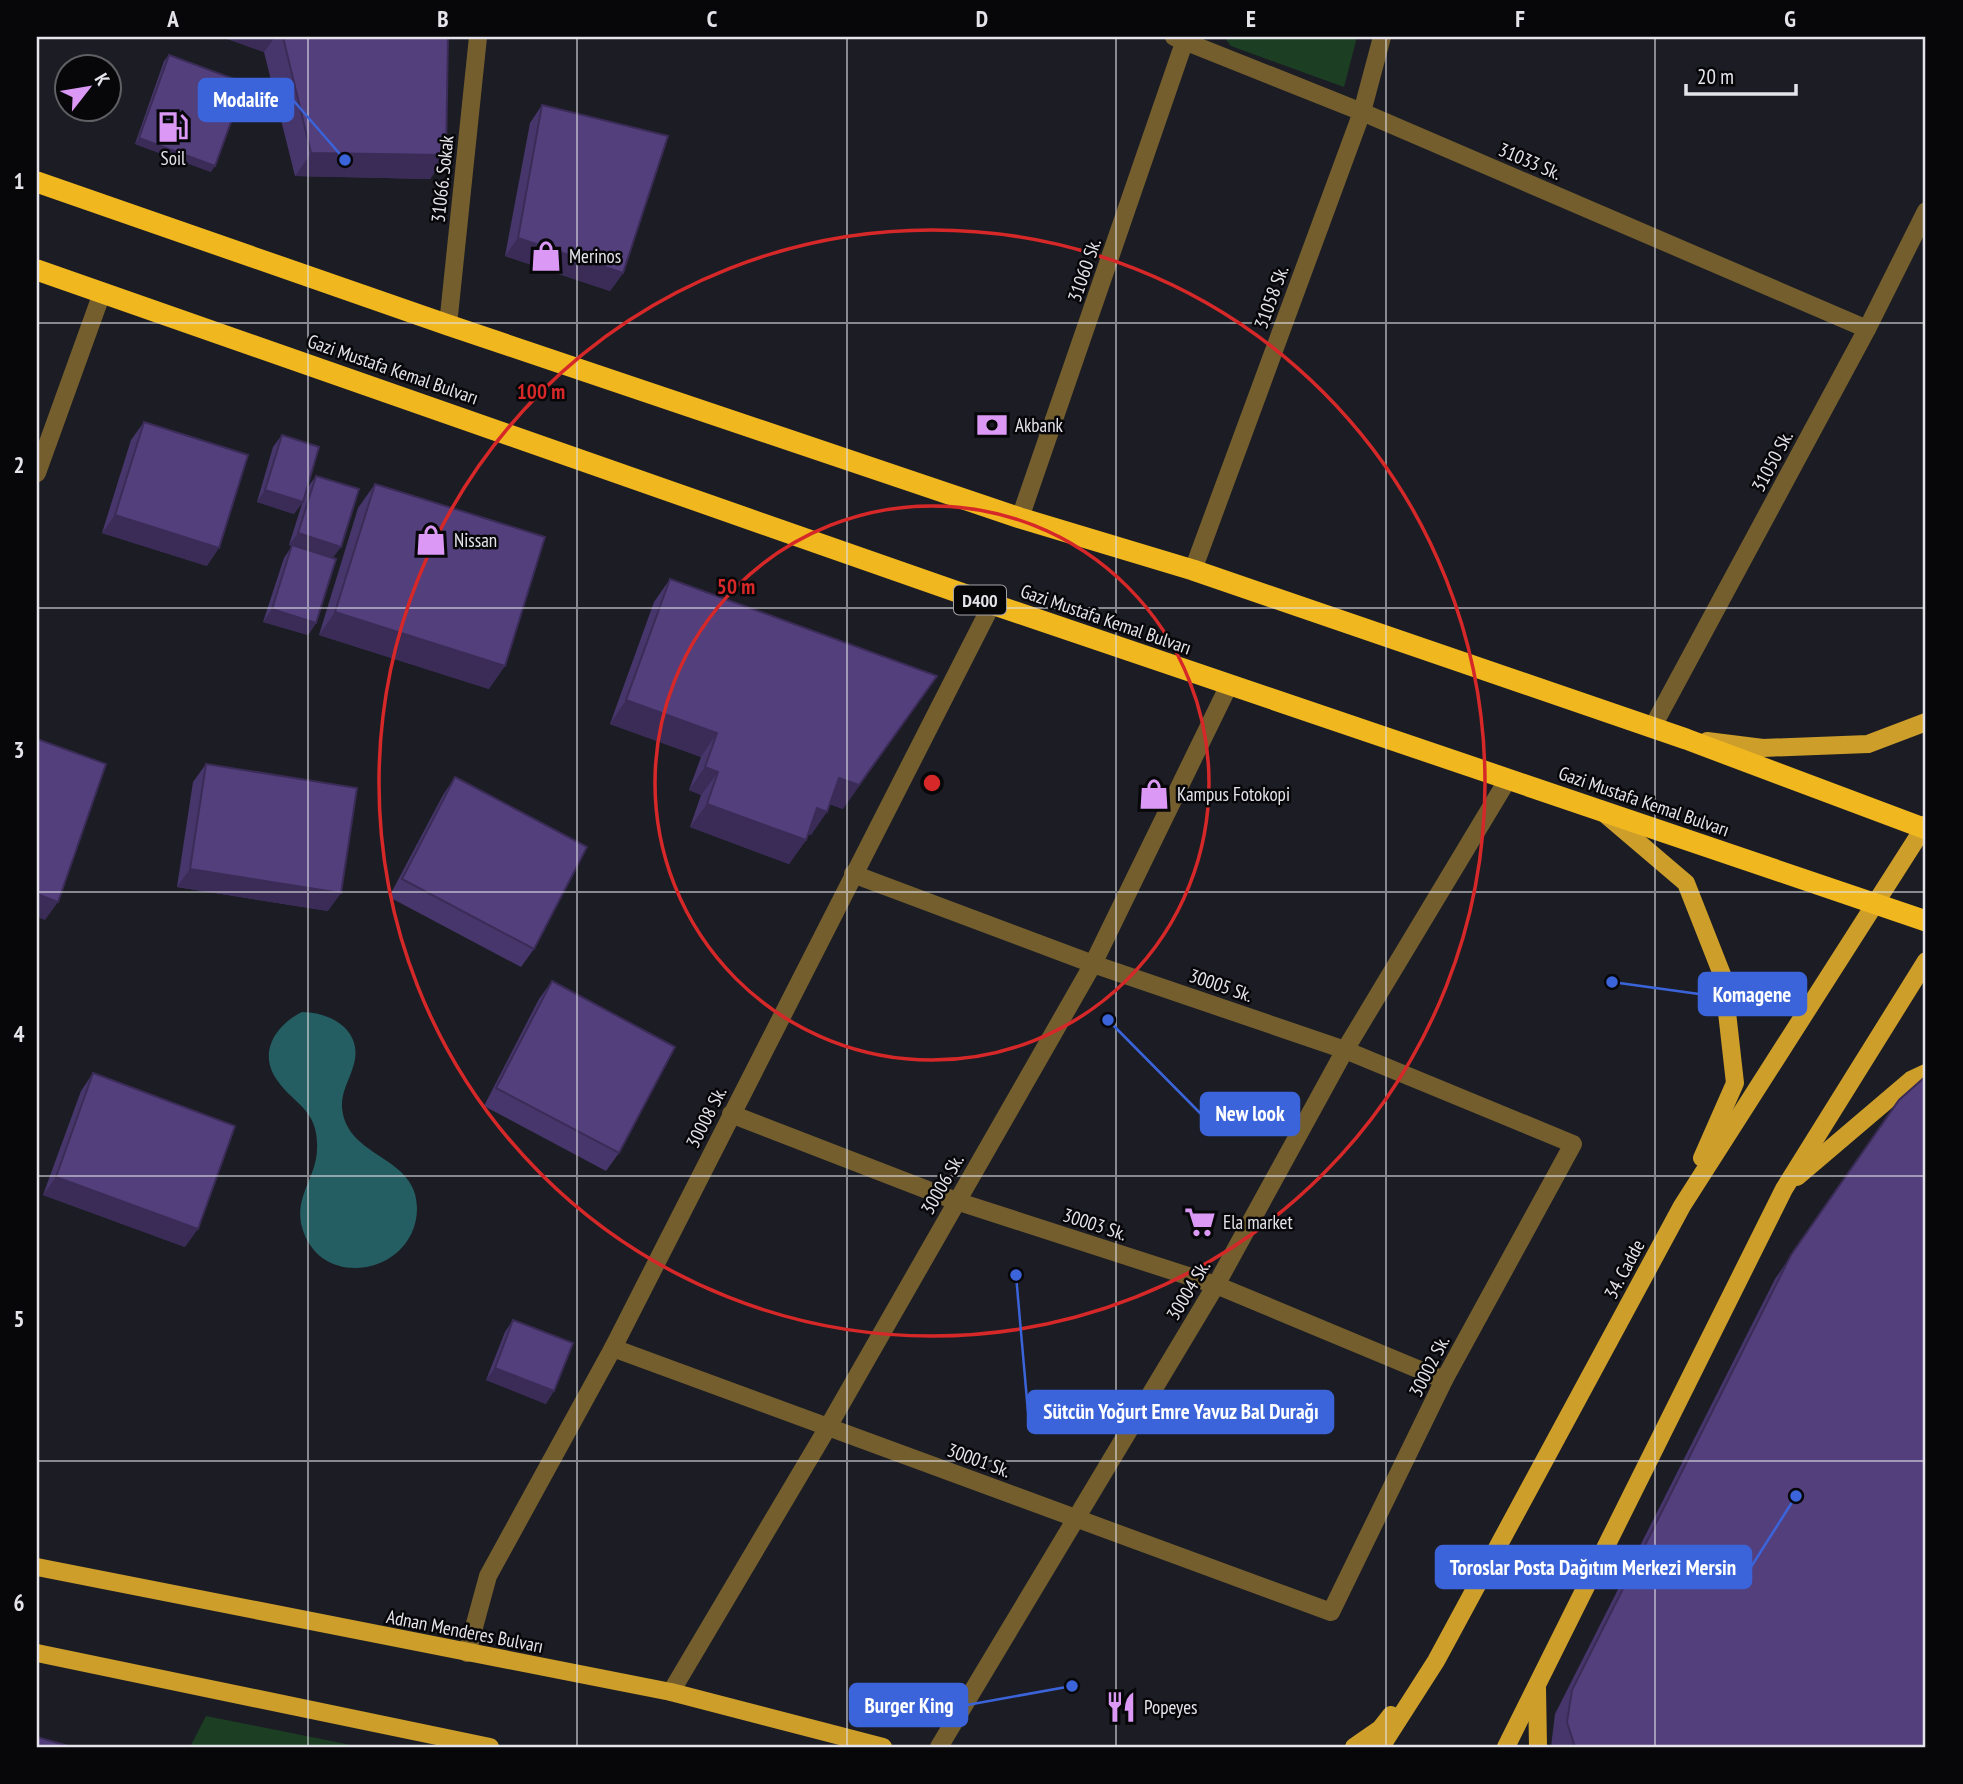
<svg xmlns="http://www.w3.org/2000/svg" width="1963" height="1784" font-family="'PT Sans Narrow',sans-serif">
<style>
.green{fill:#1c3e23}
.water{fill:#245e62}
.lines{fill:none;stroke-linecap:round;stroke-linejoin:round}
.minor{stroke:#745e2d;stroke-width:18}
.major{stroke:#cd9e2a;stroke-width:18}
.highway{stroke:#f0b71f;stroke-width:21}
.wall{fill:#47366b}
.shaded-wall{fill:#3a2c57}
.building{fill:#533f7c;stroke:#3a2c57;stroke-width:2}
.grid{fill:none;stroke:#e4e4ea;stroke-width:2;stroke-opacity:0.55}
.ring{fill:none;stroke:#d62828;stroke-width:3.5}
.labels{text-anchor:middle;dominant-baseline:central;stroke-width:5;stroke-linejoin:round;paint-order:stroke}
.shield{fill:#07070a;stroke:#a2a2a7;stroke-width:2}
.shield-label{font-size:18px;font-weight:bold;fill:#e4e4ea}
.poi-label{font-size:19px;fill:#e4e4ea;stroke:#07070a;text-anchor:start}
.street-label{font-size:19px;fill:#e4e4ea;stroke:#07070a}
.centre{fill:#d62828;stroke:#07070a;stroke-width:3.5}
.ring-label{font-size:21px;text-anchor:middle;font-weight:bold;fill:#d62828;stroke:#07070a;stroke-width:5;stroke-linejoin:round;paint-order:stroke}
.leader{fill:none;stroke:#3b64db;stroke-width:2.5}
.callout-dot{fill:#3b64db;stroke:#07070a;stroke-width:2.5}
.callout{fill:#3b64db;stroke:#3b64db;stroke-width:2.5}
.callout-label{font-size:21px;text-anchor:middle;font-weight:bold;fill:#fff}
.neatline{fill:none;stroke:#e4e4ea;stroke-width:2.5}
.grid-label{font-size:23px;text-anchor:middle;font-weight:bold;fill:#e4e4ea}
</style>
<rect width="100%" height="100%" fill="#1c1d24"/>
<g class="green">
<path d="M1224,37H1357L1344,87L1231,46Z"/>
<path d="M206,1716L361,1747H190Z"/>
</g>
<path class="water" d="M302,1012C332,1012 365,1032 353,1067C349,1081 341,1092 342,1108C347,1159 417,1155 417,1208C417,1274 320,1293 302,1227C294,1197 316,1178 317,1150C319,1109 295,1106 277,1080C257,1052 277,1024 302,1012Z"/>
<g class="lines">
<g class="minor">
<path d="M1174,37L1362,112L1867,329"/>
<path d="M448,325L478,37"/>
<path d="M37,473L102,293"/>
<path d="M1020,518L1186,37"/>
<path d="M1193,570L1362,112L1382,37"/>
<path d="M1652,728L1867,329L1926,211"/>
<path d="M731,1114L956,1201L1216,1285L1444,1380"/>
<path d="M613,1348L1331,1612L1444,1380L1573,1144L1345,1050L1093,964L853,874"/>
<path d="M467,1653L488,1576L613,1348L992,604"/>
<path d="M671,1692L828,1427L1093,964L1229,685"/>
<path d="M939,1747L1216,1285L1345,1050L1508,779"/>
</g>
<g class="major">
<path d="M1707,741L1763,748L1868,744L1926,722"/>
<path d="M1605,814L1686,883L1723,977L1735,1083L1702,1158"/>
<path d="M1797,1177L1911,1080L1926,1073"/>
<path d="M37,1567L671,1692L883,1747"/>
<path d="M37,1653L490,1747"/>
<path d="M1537,1688L1538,1747"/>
<path d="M1354,1747L1380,1729L1391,1715"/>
<path d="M1381,1747L1436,1661L1682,1206L1926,824"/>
<path d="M1506,1747L1784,1189L1926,961"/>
</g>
<g class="highway">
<path d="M37,182L448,325L1020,518L1193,570L1686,739L1926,829"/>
<path d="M37,270L992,604L1926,921"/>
</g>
</g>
<g class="wall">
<path d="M222,37H448L446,155L430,179L295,176L264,52Z"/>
<path d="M169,55L211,172L135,144L164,61Z"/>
<path d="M542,105L623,273L610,291L505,256L530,123Z"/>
<path d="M144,422L207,566L102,533L131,440Z"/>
<path d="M282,435L294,514L257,502L273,447Z"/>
<path d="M316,476L333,558L316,623L308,635L263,622L284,558L292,546L289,545L307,488Z"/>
<path d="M375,484L489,689L319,635L358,508Z"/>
<path d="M670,579L843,809L830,804L811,835L808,834L806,840L789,864L690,827L701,795L689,790L701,757L610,724L654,602Z"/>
<path d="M206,764L328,911L177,887L193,782Z"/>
<path d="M455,777L534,949L521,967L389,897L443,795Z"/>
<path d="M552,981L619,1153L606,1171L484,1106L539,999Z"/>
<path d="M93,1073L185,1247L43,1195L81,1091Z"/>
<path d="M1899,1100L1926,1747H1551L1555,1714L1775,1279Z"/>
<path d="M513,1320L546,1404L486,1380L505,1332Z"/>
</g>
<g class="shaded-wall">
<path d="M222,37H275L264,52Z"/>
<path d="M139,138L215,166L211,172L135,144Z"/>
<path d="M311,153L446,155L430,179L295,176Z"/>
<path d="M518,238L623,273L610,291L505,256Z"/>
<path d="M265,490L303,502L294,514L257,502Z"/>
<path d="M115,515L219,548L207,566L102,533Z"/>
<path d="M298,533L341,547L332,559L289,545Z"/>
<path d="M272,609L316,623L308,635L263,622Z"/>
<path d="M335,612L505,666L489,689L319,635Z"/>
<path d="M937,676L843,809L823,802L839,778Z"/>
<path d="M626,700L717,733L701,757L610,724Z"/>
<path d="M705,767L718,772L701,795L689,790Z"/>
<path d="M707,804L806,840L789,864L690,827Z"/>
<path d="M817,808L827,812L811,835L801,831Z"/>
<path d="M190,869L341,893L328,911L177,887Z"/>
<path d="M37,894L58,902L45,920L37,917Z"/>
<path d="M56,1177L198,1229L185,1247L43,1195Z"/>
<path d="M495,1368L554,1391L546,1404L486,1380Z"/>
</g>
<g class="building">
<path d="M283,37H448L446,155L311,153Z"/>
<path d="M169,55L245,83L215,166L139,138Z"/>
<path d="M542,105L668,136L623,273L518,238Z"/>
<path d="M144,422L248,455L219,548L115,515Z"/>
<path d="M282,435L319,447L303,502L265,490Z"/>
<path d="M316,476L359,489L341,547L298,533Z"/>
<path d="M375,484L545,537L505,666L335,612Z"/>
<path d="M292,545L336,559L316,623L272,609Z"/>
<path d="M670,579L937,676L859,785L839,778L827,812L817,808L806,840L707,804L718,772L705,767L717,733L626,700Z"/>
<path d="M37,739L106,764L58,902L37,894Z"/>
<path d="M206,764L357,788L341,893L190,869Z"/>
<path d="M455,777L587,847L534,949L402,879Z"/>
<path d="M552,981L675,1047L619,1153L496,1088Z"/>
<path d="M93,1073L235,1126L198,1229L56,1177Z"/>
<path d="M1926,1076V1747H1575L1567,1722L1572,1690L1791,1255L1899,1100Z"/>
<path d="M513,1320L573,1343L554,1391L495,1368Z"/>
<path d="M37,1737L72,1747H37Z"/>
</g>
<path class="grid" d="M308,37V1747M577,37V1747M847,37V1747M1116,37V1747M1386,37V1747M1655,37V1747M37,323H1926M37,608H1926M37,892H1926M37,1176H1926M37,1461H1926"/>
<g class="ring">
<circle cx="932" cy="783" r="277"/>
<circle cx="932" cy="783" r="553"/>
</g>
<defs>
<symbol id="fuel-bare" viewBox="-9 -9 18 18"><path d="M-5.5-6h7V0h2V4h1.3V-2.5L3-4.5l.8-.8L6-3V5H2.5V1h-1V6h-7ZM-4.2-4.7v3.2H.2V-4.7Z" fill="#db99f5" stroke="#07070a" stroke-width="2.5" paint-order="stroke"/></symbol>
<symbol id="shop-bare" viewBox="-9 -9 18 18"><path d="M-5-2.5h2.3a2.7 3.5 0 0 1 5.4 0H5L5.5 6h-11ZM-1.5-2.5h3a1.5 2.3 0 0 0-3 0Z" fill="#db99f5" stroke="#07070a" stroke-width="2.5" paint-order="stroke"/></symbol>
<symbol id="bank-bare" viewBox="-9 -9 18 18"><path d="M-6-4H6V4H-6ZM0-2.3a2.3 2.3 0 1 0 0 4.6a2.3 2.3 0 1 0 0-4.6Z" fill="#db99f5" stroke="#07070a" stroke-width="2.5" paint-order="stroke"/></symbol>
<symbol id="supermarket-bare" viewBox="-9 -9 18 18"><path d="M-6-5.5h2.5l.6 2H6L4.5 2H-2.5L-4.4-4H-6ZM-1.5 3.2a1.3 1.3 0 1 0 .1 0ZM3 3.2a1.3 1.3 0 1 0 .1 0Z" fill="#db99f5" stroke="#07070a" stroke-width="2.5" paint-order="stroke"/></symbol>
<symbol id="restaurant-bare" viewBox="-9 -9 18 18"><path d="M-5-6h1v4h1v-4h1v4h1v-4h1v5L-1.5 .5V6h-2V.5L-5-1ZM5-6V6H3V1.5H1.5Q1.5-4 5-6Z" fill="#db99f5" stroke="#07070a" stroke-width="2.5" paint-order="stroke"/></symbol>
</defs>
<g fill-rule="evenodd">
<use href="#fuel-bare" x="151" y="105" width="44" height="44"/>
<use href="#shop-bare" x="524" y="234" width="44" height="44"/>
<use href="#bank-bare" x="970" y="403" width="44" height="44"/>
<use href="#shop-bare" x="409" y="518" width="44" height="44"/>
<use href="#shop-bare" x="1132" y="772" width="44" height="44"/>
<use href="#supermarket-bare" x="1178" y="1200" width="44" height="44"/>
<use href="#restaurant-bare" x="1099" y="1685" width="44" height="44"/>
</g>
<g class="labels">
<rect class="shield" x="954" y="585.5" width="52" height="29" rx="5"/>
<g class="shield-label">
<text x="980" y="600">D400</text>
</g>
<g class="poi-label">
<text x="173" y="158" text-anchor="middle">Soil</text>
<text x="569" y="256">Merinos</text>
<text x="1015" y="425">Akbank</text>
<text x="454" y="540">Nissan</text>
<text x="1177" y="794">Kampus Fotokopi</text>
<text x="1223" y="1222">Ela market</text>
<text x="1144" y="1707">Popeyes</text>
</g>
<g class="street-label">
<text transform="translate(1530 161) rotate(23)">31033 Sk.</text>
<text transform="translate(442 179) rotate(-84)">31066. Sokak</text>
<text transform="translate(1084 270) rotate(-71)">31060 Sk.</text>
<text transform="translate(1271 297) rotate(-70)">31058 Sk.</text>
<text transform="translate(393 369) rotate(19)">Gazi Mustafa Kemal Bulvarı</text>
<text transform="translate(1772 461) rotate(-62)">31050 Sk.</text>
<text transform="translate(1106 619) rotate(19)">Gazi Mustafa Kemal Bulvarı</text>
<text transform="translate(1644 801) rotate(19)">Gazi Mustafa Kemal Bulvarı</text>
<text transform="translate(1221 985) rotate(19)">30005 Sk.</text>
<text transform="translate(706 1117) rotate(-63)">30008 Sk.</text>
<text transform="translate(942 1184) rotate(-60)">30006 Sk.</text>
<text transform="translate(1095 1224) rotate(18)">30003 Sk.</text>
<text transform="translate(1624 1269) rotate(-62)">34. Cadde</text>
<text transform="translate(1188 1290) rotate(-59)">30004 Sk.</text>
<text transform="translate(1429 1366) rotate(-63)">30002 Sk.</text>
<text transform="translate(979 1460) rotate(20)">30001 Sk.</text>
<text transform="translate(465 1631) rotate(11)">Adnan Menderes Bulvarı</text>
</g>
</g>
<circle cx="932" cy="783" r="10" class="centre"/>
<g class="ring-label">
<text x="541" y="399">100 m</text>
<text x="736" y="594">50 m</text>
</g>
<path class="leader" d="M345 160L293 100M1612 982L1699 994M1108 1020L1201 1114M1016 1275L1028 1412M1796 1496L1751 1567M1072 1686L967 1705"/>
<g class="callout-dot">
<circle cx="345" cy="160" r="7"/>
<circle cx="1612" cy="982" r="7"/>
<circle cx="1108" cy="1020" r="7"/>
<circle cx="1016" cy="1275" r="7"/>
<circle cx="1796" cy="1496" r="7"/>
<circle cx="1072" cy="1686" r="7"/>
</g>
<g class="callout">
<rect x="199" y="79" width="94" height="42" rx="7"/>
<rect x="1699" y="973" width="107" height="42" rx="7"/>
<rect x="1201" y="1093" width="98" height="42" rx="7"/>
<rect x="1028" y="1391" width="305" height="42" rx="7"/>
<rect x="1436" y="1546" width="315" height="42" rx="7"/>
<rect x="850" y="1684" width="117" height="42" rx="7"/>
</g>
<g class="callout-label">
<text x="246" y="107">Modalife</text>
<text x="1752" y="1002">Komagene</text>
<text x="1250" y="1121">New look</text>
<text x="1181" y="1419">Sütcün Yoğurt Emre Yavuz Bal Durağı</text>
<text x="1593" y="1575">Toroslar Posta Dağıtım Merkezi Mersin</text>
<text x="909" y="1713">Burger King</text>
</g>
<rect width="1963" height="1784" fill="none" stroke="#07070a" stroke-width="77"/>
<g transform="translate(88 88) rotate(59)"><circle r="33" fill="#07070a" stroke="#5f5f64" stroke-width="2"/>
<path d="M0-5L12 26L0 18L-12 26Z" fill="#db99f5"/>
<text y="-10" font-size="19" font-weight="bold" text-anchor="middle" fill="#e4e4ea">K</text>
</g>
<path d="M1686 84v10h110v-10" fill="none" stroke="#e4e4ea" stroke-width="3.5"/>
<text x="1697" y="84" font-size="21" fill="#e4e4ea" stroke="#07070a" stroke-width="5" paint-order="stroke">20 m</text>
<rect x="38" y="38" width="1886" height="1708" class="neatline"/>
<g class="grid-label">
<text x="173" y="27">A</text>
<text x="443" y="27">B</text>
<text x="712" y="27">C</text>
<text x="982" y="27">D</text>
<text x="1251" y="27">E</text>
<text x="1520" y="27">F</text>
<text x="1790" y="27">G</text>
<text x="19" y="189">1</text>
<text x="19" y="473">2</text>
<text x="19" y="758">3</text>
<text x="19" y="1042">4</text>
<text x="19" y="1327">5</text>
<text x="19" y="1611">6</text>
</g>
</svg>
